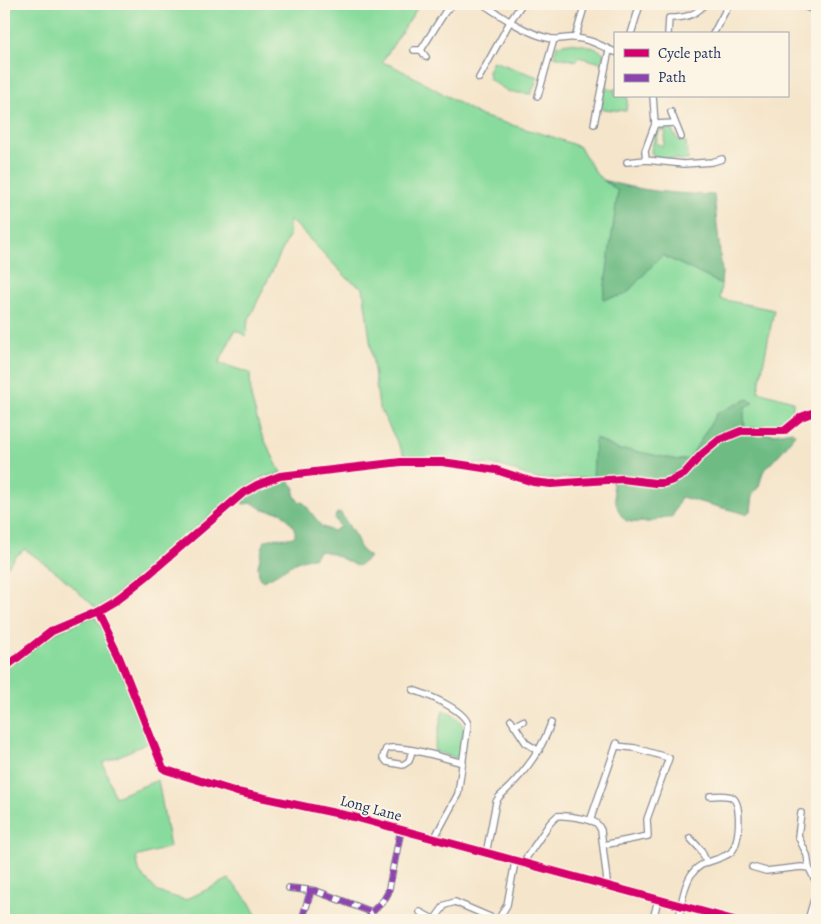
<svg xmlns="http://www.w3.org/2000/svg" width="821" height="924" font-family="Alegreya,serif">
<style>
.green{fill:#88db9c;stroke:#52857d}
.forest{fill:#6ebb84;stroke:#447571}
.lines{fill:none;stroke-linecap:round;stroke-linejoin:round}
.minor-casing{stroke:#888a94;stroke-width:8}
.minor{stroke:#fff;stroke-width:5.5}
.quiet{stroke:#8e44ad;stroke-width:6;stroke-dasharray:12 6;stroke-linecap:butt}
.cycleway-casing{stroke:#fcf5e5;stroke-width:11}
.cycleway{stroke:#d6006c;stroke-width:8}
.labels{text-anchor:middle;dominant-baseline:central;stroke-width:4;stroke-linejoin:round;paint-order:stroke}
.street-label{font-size:15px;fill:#1b2f5e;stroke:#fcf5e5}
</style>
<rect width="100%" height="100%" fill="#fcf5e5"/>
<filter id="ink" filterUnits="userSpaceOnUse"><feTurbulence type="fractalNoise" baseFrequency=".02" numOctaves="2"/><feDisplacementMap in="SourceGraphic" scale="10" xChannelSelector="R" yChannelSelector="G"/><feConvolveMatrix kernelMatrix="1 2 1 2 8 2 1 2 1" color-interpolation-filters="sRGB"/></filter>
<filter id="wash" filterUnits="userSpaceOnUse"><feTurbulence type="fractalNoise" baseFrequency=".0096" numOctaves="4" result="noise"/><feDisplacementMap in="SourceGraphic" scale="20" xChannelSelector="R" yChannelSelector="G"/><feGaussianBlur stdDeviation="1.12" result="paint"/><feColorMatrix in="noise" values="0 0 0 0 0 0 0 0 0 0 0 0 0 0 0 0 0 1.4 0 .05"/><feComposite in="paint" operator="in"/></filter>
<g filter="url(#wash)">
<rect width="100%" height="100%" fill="#f5e5ca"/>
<g class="green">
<path d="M4,4H420L382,62L393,66L416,78L481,116L553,137L580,147L597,175L618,191L604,299L625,294L662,255L721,284L720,299L774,310L758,391L793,401V417L780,420V428H743L681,471L600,477L537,479L501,466L404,455L379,407L363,288L347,278L296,225L289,221V236L248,321L246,336L235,330L219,363L250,373L251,397L261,433L281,473L261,478L221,506L150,567L97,609L59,574L25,549L14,558L4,571Z"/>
<path d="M569,43C581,44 594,46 604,53L602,63L578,57L576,61L554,56L557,45Z"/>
<path d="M493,61L538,77L531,94L509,92L489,79L488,71Z"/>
<path d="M606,78H608L606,88L614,90L615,88V96H628L626,111L601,109Z"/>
<path d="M666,128H670L678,140L686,142L688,160L659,158L652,154L651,151L656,132L658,131L659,132L656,143L663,146L666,131H661L660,129Z"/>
<path d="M94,616L105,632L150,742L103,763L115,797L158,780L170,847L136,857L140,873L158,892L185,900L229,879L249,902L259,920H4V671L55,633Z"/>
<path d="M443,710L456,717L464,727L459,756L455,758L434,751Z"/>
</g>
<g class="forest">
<path d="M603,180C639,191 676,194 714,195L722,272L721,284L662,255L625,295L603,299L618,191Z"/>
<path d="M748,399L753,403L746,406L744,413L745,432L774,434L792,431L795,434L785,448L763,472L759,486L752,496L750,511L746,514L681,497L672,517C662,516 659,520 650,522C644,522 632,523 627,521C616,516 613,488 612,478H593L595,438L619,450H630L678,460L689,459L717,413Z"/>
<path d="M287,479L295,488L294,494L298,501L304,503L322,527L333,531L340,527L335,519L336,514L340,512L357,539L361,550L370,557L358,566C344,561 334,552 319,551L314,558C296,557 279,576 262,581L259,577L258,566L264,542C273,535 285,541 295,536V531L293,526L281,512L263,510L253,503L243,504L240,499C256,489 268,482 287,479Z"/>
</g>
</g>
<g filter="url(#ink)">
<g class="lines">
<defs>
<g id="minor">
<path d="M483,4C502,17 529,35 552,39C559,40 567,37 575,38C590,39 601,46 615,52"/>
<path d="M798,4L817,11"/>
<path d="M631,34L640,4"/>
<path d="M668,34L669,18C684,18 695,16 705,4"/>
<path d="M713,34L729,4"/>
<path d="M575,38L585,4"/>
<path d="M414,50H421L445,12L453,4"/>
<path d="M421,50L426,57"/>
<path d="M479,78L511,20L522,4"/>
<path d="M538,96L554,39"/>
<path d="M671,112L681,137"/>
<path d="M594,124L609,50"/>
<path d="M655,124L674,123"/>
<path d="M646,160L645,151L655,124L653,96"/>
<path d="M627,162L646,160L684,164L712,162L722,159"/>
<path d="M97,612L119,657L163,768L166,770L237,792L354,817L734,920"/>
<path d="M4,668L52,631L97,612L114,602L148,575L243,493L257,485L280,476L401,462H442L464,465L496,470L533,482L551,484L622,479L655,483H664L673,480L684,474L702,454L719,440L741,431H784L801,417L817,411"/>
<path d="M413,690C428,695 463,709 468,724L458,794L434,839"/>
<path d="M511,720L526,743L539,751"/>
<path d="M514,726L523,721"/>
<path d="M412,751L409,761L403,765L387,762L383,757L386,749C398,743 447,759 463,763"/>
<path d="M801,813L798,836L807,855L809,868"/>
<path d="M590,821L617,743"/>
<path d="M690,838L701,850L706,861"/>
<path d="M603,845L648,836L647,819L669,758L635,748L616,746"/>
<path d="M486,854L496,802L499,797C522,776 541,753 551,723"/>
<path d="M522,864L550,823L557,816C564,815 591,819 596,823C599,825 599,827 601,830L607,881L606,885"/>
<path d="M752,867L766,871L801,867L809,868L817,884V889"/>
<path d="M289,888L316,891L372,912L368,920"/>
<path d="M372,912L384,900L388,893L401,830"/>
<path d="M420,912L435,920"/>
<path d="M302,920L311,890"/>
<path d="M434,920L445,905L455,902L497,920"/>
<path d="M498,920L507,905L515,862"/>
<path d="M653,920L658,899"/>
<path d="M679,920C681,906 683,888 691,875C700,860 717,862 730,853C740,846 742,805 733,798C727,794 717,796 710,796"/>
<path d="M808,920L817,889"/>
</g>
</defs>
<use href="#minor" class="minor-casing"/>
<use href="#minor" class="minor"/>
<g class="quiet">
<path d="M289,888L316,891L372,912L368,920"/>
<path d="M372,912L384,900L388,893L401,830"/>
<path d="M302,920L311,890"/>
</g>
<defs>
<g id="cycleway">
<path d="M97,612L119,657L163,768L166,770L237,792L354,817L734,920"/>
<path d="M4,668L52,631L97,612L114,602L148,575L243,493L257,485L280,476L401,462H442L464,465L496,470L533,482L551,484L622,479L655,483H664L673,480L684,474L702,454L719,440L741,431H784L801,417L817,411"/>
</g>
</defs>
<use href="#cycleway" class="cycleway-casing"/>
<use href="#cycleway" class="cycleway"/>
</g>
</g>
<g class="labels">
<g class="street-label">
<text transform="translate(371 808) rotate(15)">Long Lane</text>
</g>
</g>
<rect width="821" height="924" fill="none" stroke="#fcf5e5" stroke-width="20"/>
<rect x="614" y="32" width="175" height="65" fill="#fcf5e5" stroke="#a2a6af"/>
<rect x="624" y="49" width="25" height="8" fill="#d6006c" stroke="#a2a6af"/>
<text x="658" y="58" font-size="15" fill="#1b2f5e">Cycle path</text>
<rect x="624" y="74" width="25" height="8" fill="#8e44ad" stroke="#a2a6af"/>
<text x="658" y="82" font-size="15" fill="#1b2f5e">Path</text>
</svg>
